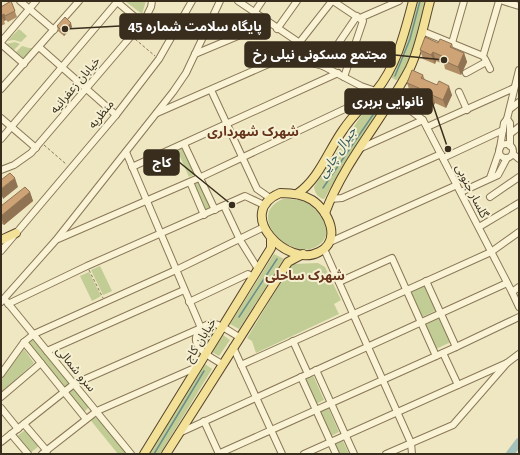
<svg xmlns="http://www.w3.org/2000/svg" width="520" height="455" font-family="'Roboto Serif','Noto Sans Arabic',serif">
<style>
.green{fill:#c1cd95}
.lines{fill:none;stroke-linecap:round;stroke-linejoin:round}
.stream{stroke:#6b908b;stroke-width:1.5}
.river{stroke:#a4c1bc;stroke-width:8}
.minor-casing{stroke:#897858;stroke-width:8}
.major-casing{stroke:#57452d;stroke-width:10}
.path{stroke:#897858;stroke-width:1;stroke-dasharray:3 2;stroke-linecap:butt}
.minor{stroke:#faf3d5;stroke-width:6}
.major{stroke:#f3e198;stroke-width:8}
.wall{fill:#b18d66}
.shaded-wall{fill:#907353}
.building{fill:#cea477;stroke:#907353}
.labels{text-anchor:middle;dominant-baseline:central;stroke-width:4;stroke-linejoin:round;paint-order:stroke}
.street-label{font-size:12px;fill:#392d1d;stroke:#f6f0d2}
.neighbourhood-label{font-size:13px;font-weight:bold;fill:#66331b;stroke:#f6f0d2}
.water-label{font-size:13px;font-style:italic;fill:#2c5759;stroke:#f6f0d2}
.leader{fill:none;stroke:#392d1d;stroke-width:1.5}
.callout-dot{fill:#392d1d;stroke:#f6f0d2;stroke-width:1.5}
.callout{fill:#392d1d;stroke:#392d1d;stroke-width:1.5}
.callout-label{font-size:13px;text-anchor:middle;font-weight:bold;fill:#fff}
</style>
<rect width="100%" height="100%" fill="#efe6c2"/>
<g class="green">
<path d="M125,1H146L142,14Z"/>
<path d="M417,1H427L412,54L399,79L396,80L392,78L391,74L403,50Z"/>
<path d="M19,29L27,36L21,42L14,40L7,41Z"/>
<path d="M15,42L20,44L14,50L6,44Z"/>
<path d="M22,46L29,48H34L24,59L16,52Z"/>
<path d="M371,101L385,105L342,168L324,199C318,198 315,193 314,187Z"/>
<path d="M184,147L196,174L189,177L177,150Z"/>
<path d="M200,180L212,207L205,210L193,183Z"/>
<path d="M283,199C291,199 298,199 305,202C318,208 336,232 320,244C295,266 242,216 283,199Z"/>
<path d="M274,254L284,259L239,329L230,324Z"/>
<path d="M318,263L325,267L341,300L334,304L339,314L256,353L252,341L247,338L292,264Z"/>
<path d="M100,266L112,291L103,295L91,270Z"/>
<path d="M89,272L101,296L92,301L80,276Z"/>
<path d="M426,285L437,310L422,317L411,291Z"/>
<path d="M440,317L451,342L436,349L425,323Z"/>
<path d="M209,328L215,330L204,345L201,337L203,331Z"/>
<path d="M223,335L230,340L219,356L212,352Z"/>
<path d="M32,339L69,383L66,387L64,388L28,344V341Z"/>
<path d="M24,349L34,363L1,392V380Z"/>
<path d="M205,364L212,369L160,454H149Z"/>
<path d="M313,375L324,400L316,404L305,379Z"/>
<path d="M74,387L89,407L84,412L68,392Z"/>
<path d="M328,407L339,432L331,436L319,411Z"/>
<path d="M94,417L97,418L127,454H118L92,422L91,419Z"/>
<path d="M25,430L39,446L29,454L16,437Z"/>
<path d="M342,439L349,454H339L334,442Z"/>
</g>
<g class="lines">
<g class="stream">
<path d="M395,76L410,39L420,1"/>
<path d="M323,188L379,106"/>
<path d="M239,317L277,259"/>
<path d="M154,454L204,371"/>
</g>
<path class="river" d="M510,454L519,442"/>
<defs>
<g id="minor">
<path d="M20,1L54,30"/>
<path d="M116,1L142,23"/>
<path d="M238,1L313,52L314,63"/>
<path d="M333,1L363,21L344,77"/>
<path d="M503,1L519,6"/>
<path d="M254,13L262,1"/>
<path d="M360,18L399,1"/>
<path d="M277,29L297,1"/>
<path d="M422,31L483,56"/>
<path d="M1,42L36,1"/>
<path d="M299,43L332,1"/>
<path d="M452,43L464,1"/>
<path d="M1,44L24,64"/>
<path d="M39,47L116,115"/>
<path d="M195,54L269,23"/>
<path d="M483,56L499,1"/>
<path d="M485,59L490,69"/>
<path d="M323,66L357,16"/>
<path d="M466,73L486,62"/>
<path d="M1,89L79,1"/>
<path d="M211,90L257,189L270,198"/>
<path d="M459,92L467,110"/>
<path d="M510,109L519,102"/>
<path d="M157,113L280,59L293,58L323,66L361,86L393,97L423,120L512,292L519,287"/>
<path d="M1,118L36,148"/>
<path d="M507,119L510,123V146"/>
<path d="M427,127L514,88"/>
<path d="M510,134L519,127"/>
<path d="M1,139L117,2"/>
<circle cx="506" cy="151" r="7"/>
<path d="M184,144L215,210"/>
<path d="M361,148L423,120"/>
<path d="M500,148L504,123L507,119L519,70"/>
<path d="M513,154L519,159"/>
<path d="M443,158L503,130"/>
<path d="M132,167L338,73"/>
<path d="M1,170L14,165L31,153L144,21L151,7L152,1"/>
<path d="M490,178L499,152"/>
<path d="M190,182L204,215"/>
<path d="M461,192L498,175L507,158"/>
<path d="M490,197L519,177"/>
<path d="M330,199L342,198L441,154"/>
<path d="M224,206L240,240L258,269"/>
<path d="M479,227L519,203"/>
<path d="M58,239L201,177L368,98"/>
<path d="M330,242L457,185"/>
<path d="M324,249L411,443L412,454"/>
<path d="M1,251L116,115L159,59L192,1"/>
<path d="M426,281L456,347"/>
<path d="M339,282L392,258L436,356"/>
<path d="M512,292L519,307"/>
<path d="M1,302L56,240L173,92L186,73L220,1"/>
<path d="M7,302L131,454"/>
<path d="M189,302L248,274L253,277"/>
<path d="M8,304L87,266L245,196L264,205"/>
<path d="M293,341L308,374"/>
<path d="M24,342L86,419"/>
<path d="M233,347L282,454"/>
<path d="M47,351L184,290"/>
<path d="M443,353L458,385"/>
<path d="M222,364C212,358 185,345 201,329C204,325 210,323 215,324C223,326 232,333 239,337"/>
<path d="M241,365L491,252L519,232"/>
<path d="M316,370L354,454"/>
<path d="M1,374L24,342L34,334L176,270L264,227"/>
<path d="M301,377L336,454"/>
<path d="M1,397L41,363"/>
<path d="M1,408L18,429"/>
<path d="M204,421L219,454"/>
<path d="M24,424L47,451"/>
<path d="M179,433L507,283"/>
<path d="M11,434L28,454"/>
<path d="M1,442L74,384L201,328L126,152"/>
<path d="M42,454L97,411L197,367"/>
<path d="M218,454L456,347L519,317"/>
<path d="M304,454L507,363"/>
<path d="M386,454L453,425L507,363L519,354"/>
</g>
<g id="major">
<path d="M280,193C292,193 303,194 312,200C329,211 342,241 319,252C288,269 233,213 280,193Z"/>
<path d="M297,194C319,179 328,151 343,130C352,116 365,104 376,91C397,66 405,31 413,1"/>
<path d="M325,213C345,160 384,118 410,68C420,47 424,23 430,1"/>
<path d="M1,240L16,233"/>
<path d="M144,454L271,248V238"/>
<path d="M166,454L288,262L303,254"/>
</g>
</defs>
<use href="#minor" class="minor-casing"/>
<use href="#major" class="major-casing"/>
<g class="path">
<path d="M135,39L155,56"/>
<path d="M44,145L66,164"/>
<path d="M89,270L103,298"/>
</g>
<use href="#minor" class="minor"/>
<use href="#major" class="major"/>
</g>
<g class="wall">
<path d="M11,1L17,17L8,22L6,20L4,21L5,24L1,26V7Z"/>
<path d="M57,26L72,27L64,36L58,31Z"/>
<path d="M438,43L452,44L454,49L464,53L467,62L461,75L445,69L444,64L436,61L435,64L423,59L420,50Z"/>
<path d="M423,75L425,80L452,95L446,108L435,103L433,107L420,101L418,95L410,92L407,83Z"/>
<path d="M30,192L33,201L4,225L2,224L1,225V206Z"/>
</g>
<g class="shaded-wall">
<path d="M4,14L6,20L4,21L2,15Z"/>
<path d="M71,23L72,27L64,36L63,32Z"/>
<path d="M433,52L436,61L435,64L431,55Z"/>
<path d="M464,53L467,62L461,75L458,67Z"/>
<path d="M449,86L452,95L446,108L443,100Z"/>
<path d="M432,95L435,103L433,107L430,98Z"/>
<path d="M15,178L18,187L3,199L1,193V189Z"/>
<path d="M30,192L33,201L4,225L1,216Z"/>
</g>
<g class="building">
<path d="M11,1L15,11L5,16L4,14L2,15L3,18L1,19V7Z"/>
<path d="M65,17L71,23L63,32L57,26Z"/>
<path d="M425,37L438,43L440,39L452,44L450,47L464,53L458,67L442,60L444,57L433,52L431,55L420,50Z"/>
<path d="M412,70L423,75L421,78L437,85L439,81L449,86L443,100L432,95L430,98L417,92L419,88L407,83Z"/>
<path d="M10,173L15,178L1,189V180Z"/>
<path d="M25,187L30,192L1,216V206Z"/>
</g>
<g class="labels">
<g class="street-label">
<text transform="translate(75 85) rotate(-50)">خیابان زعفرانیه</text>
<text transform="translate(101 114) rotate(-51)">منظریه</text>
<text transform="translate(472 191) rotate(63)">گلسار جنوبی</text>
<text transform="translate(200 340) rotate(-58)">خیابان کاج</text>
<text transform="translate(76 369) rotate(50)">سرو شمالی</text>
</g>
<g class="neighbourhood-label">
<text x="253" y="131">شهرک شهرداری</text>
<text x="305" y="275">شهرک ساحلی</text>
</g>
<g class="water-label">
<text transform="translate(337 152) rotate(-56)">جیرال چایی</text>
</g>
</g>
<path class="leader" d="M65 29L120 26M444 60L395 55M448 149L432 102M232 205L179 162"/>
<g class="callout-dot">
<circle cx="65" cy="29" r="4"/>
<circle cx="444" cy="60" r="4"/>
<circle cx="448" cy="149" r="4"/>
<circle cx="232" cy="205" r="4"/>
</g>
<g class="callout">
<rect x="120" y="14" width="150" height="25" rx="4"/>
<rect x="245" y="42" width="150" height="25" rx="4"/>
<rect x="345" y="89" width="87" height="25" rx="4"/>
<rect x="144" y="150" width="35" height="25" rx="4"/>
</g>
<g class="callout-label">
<text x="195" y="31">پایگاه سلامت شماره 45</text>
<text x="320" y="59">مجتمع مسکونی نیلی رخ</text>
<text x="388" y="106">نانوایی بربری</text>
<text x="162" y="167">کاج</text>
</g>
<rect width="520" height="455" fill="none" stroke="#392d1d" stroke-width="4"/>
</svg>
